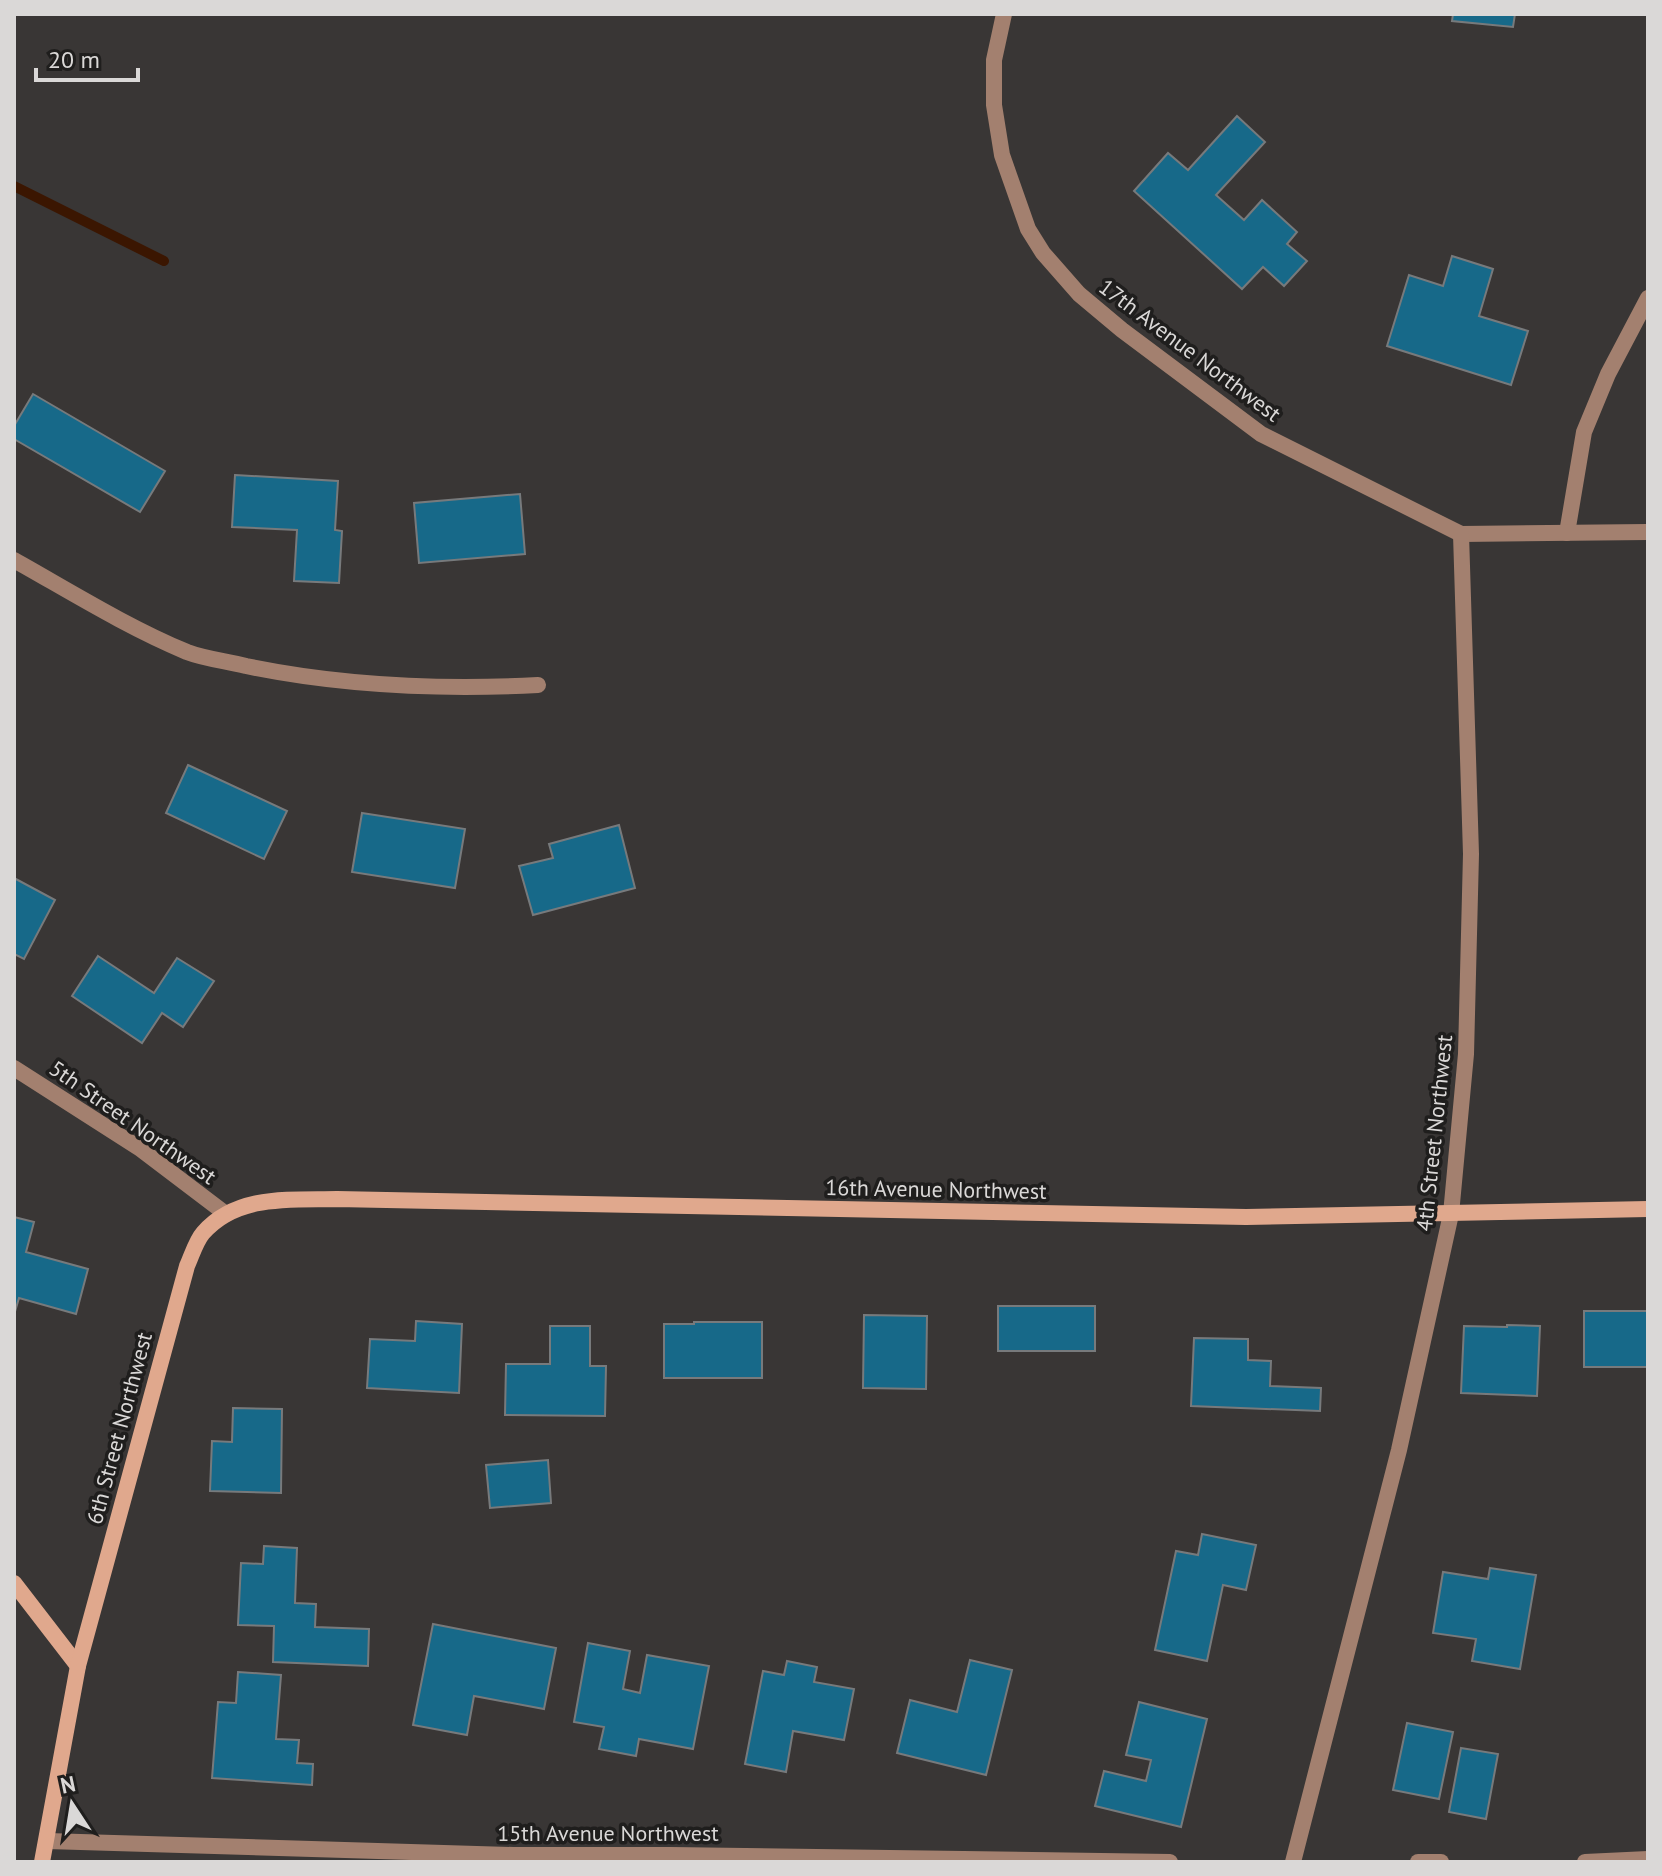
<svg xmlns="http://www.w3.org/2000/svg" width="1662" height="1876" font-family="'PT Sans',sans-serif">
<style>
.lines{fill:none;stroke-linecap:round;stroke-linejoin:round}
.stream{stroke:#3b1601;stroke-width:10}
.building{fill:#176989;stroke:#777a7c;stroke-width:2}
.lane{stroke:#a3806f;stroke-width:16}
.street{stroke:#a3806f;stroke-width:16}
.secondary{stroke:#e0a88d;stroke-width:16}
.labels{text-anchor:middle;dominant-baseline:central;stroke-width:7;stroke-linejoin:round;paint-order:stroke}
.street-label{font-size:22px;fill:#dad8d7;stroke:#1f1e1d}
</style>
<rect width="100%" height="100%" fill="#393635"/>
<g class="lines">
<path class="stream" d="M14,186L164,261"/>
</g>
<g class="building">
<path d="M1453,14H1515L1513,27L1452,21Z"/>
<path d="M1237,116L1265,142L1216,195L1244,220L1262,200L1297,232L1287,244L1307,261L1284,286L1263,267L1242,289L1134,191L1168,153L1188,170Z"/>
<path d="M1452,256L1493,269L1479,316L1528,331L1511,385L1387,346L1409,275L1443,286Z"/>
<path d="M33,394L165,471L140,512L14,439V426Z"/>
<path d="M235,475L338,481L335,530L342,531L339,583L294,581L297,530L232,527Z"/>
<path d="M520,494L525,554L419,563L414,503Z"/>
<path d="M188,765L287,811L264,859L166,813Z"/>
<path d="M362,813L465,829L455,888L352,872Z"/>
<path d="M619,825L635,888L533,915L519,866L553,858L549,844Z"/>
<path d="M14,878L55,900L24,959L14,954Z"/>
<path d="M98,956L154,993L177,958L214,981L183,1027L162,1013L142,1043L72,996Z"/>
<path d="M14,1217L34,1222L26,1252L88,1269L76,1314L19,1298L14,1315Z"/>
<rect x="998" y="1306" width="97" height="45"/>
<rect x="1584" y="1311" width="64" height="56"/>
<path d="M864,1315L927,1316L926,1389L863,1388Z"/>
<path d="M416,1321L462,1324L459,1393L367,1388L370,1339L415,1341Z"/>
<path d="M694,1322H762V1378H664V1324H694Z"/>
<path d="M1507,1325L1540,1326L1537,1396L1461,1393L1464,1326L1507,1327Z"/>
<path d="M550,1326H590V1366H606L605,1416L505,1415L506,1364H550Z"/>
<path d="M1194,1338L1248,1339V1360L1271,1361L1270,1386L1321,1388L1320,1411L1191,1406Z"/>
<path d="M233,1408L282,1409L281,1493L210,1491L212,1441L232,1442Z"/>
<path d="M548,1460L551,1503L490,1508L486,1465Z"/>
<path d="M1202,1534L1256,1545L1246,1590L1223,1585L1207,1661L1155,1650L1176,1551L1198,1555Z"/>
<path d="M264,1546L297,1548L295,1603L316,1604L315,1627L369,1629L368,1666L273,1662L274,1626L238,1625L241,1563L263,1564Z"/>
<path d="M1490,1568L1536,1575L1520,1669L1472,1661L1476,1639L1433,1633L1443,1572L1488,1579Z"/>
<path d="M433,1624L556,1648L544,1709L474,1696L467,1735L413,1725Z"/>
<path d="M588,1643L630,1651L623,1689L640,1693L647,1655L709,1666L693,1749L639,1739L636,1756L599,1749L604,1727L574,1722Z"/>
<path d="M970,1660L1012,1670L986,1775L897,1753L910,1700L957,1712Z"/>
<path d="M787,1661L817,1667L814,1682L854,1689L844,1740L793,1731L786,1772L745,1764L763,1671L784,1675Z"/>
<path d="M238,1672L281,1675L276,1739L299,1740L297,1763L313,1764L312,1785L212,1778L218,1702L236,1703Z"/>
<path d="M1139,1702L1207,1719L1181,1827L1095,1806L1104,1771L1146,1781L1151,1760L1126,1755Z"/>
<path d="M1407,1723L1453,1732L1439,1799L1393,1790Z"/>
<path d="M1461,1748L1498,1754L1486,1819L1449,1812Z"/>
</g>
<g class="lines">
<path class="lane" d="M1567,533L1584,432L1608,374L1648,298"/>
<g class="street">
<path d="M1004,14L994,60V105L1002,155L1028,229L1043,253L1079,294L1122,330L1261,434L1461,534L1648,532"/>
<path d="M14,560C71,592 127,627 187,652C205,659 227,661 246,666C342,686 440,690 538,685"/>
<path d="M14,1068L139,1148L226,1214"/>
<path d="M47,1841L513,1855H671L1170,1862"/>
<path d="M1293,1862L1399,1450L1451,1214L1466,1054L1471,854L1461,534"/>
<path d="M1418,1862H1441"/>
<path d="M1585,1862L1648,1859"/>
</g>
<g class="secondary">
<path d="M14,1583L78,1666"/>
<path d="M42,1862L78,1666L187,1266C192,1255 196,1241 203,1233C237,1194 291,1200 337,1199L1246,1217L1648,1209"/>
</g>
</g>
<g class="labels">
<g class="street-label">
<text transform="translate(1190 350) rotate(37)">17th Avenue Northwest</text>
<text transform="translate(133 1122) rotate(35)">5th Street Northwest</text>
<text transform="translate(1434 1133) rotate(-84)">4th Street Northwest</text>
<text transform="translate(936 1189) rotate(1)">16th Avenue Northwest</text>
<text transform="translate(119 1428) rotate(-75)">6th Street Northwest</text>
<text x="608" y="1833">15th Avenue Northwest</text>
</g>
</g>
<rect width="1662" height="1876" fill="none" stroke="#dad8d7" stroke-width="32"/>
<g transform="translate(72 1804) rotate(348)" stroke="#1f1e1d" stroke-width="6" paint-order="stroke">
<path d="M0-6L14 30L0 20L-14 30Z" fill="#dad8d7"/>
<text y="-12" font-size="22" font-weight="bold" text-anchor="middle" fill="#dad8d7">N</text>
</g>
<path d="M36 68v12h102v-12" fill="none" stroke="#dad8d7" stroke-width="4"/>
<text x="48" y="68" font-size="24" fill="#dad8d7" stroke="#1f1e1d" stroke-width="6" paint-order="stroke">20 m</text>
</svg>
